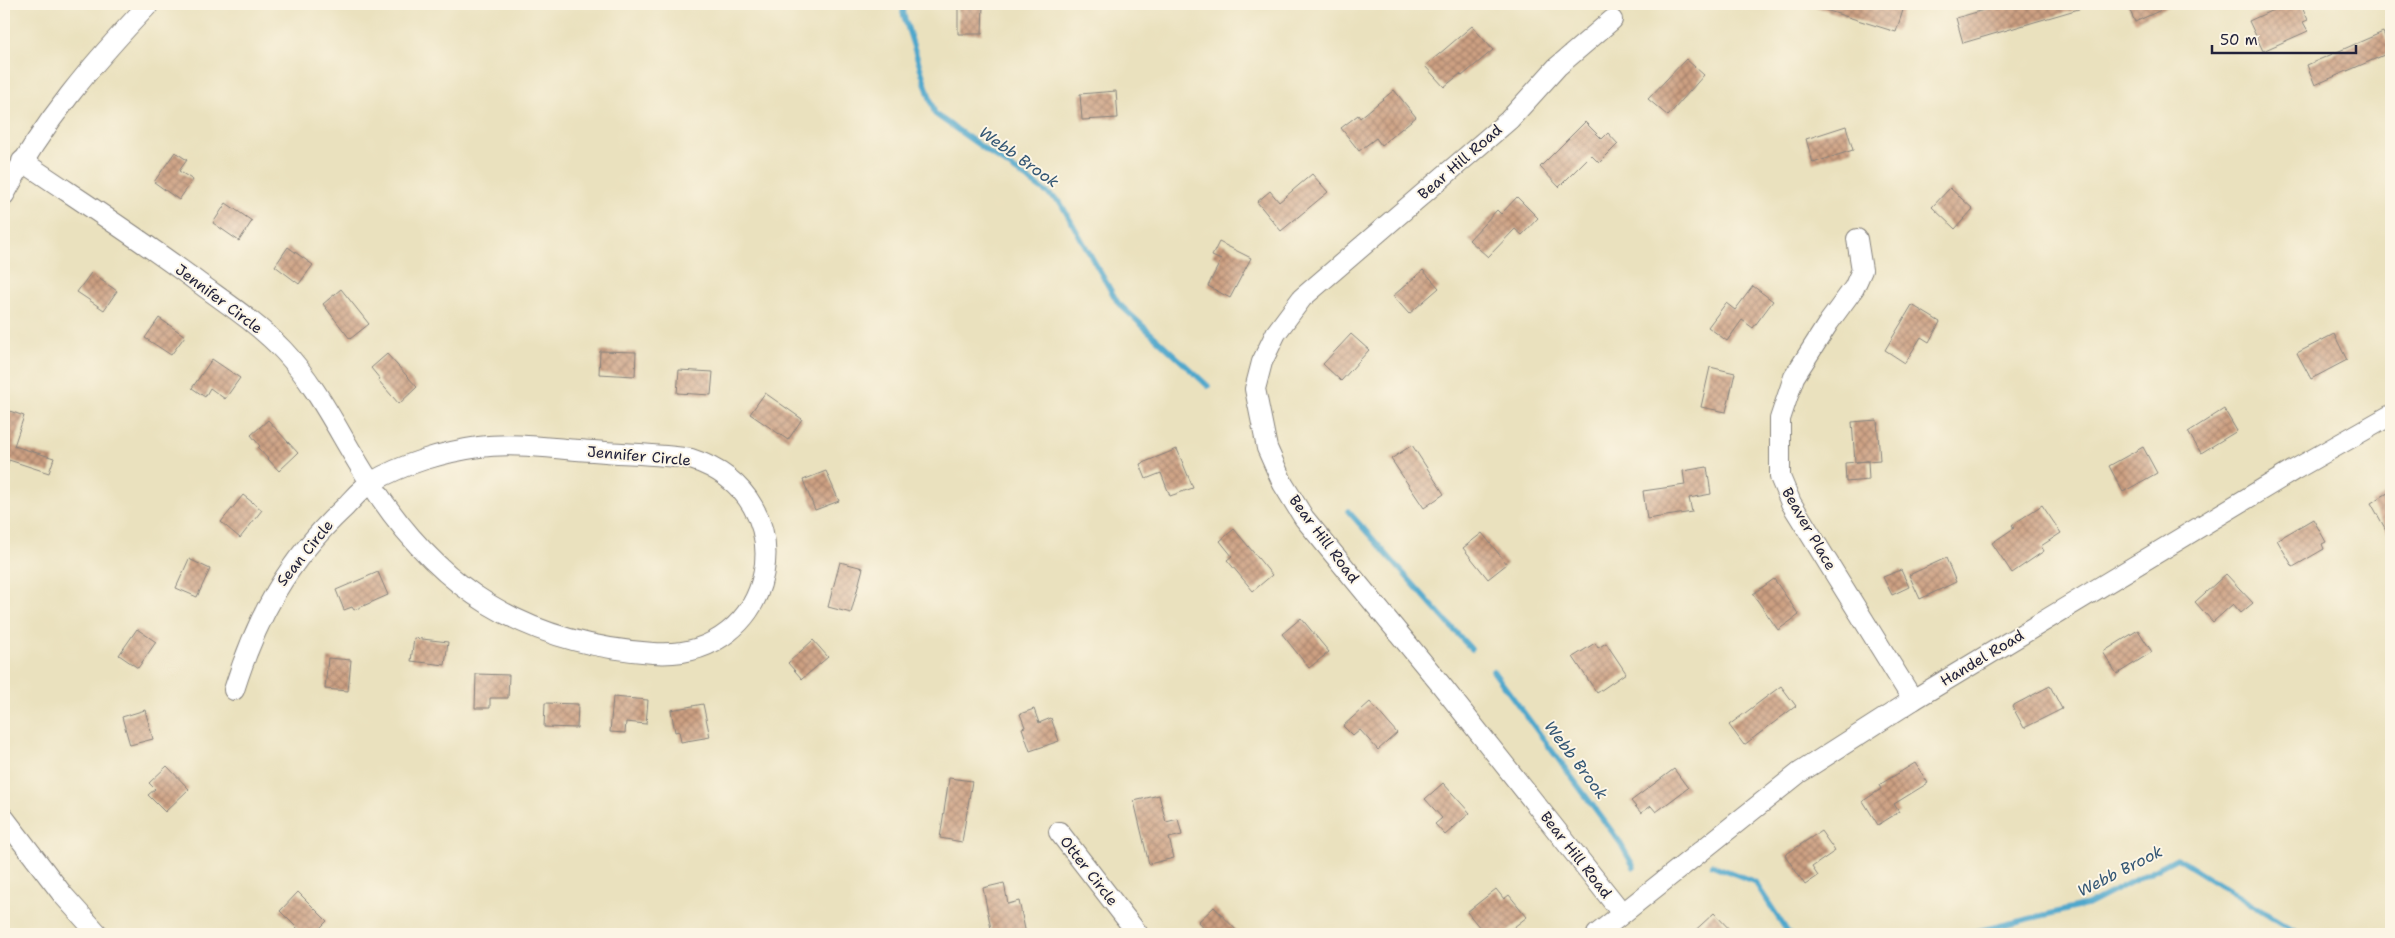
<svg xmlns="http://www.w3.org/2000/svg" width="2395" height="938" font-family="'Shantell Sans',sans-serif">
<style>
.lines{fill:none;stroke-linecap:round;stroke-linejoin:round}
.stream{stroke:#4fa7cc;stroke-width:5.5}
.building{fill:url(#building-cross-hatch)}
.minor-casing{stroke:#86827c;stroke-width:22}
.minor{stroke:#fff;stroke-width:20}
.labels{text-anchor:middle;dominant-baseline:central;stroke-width:4;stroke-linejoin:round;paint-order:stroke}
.street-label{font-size:15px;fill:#22223b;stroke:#fcf5e5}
.water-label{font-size:16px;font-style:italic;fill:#345775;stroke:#fcf5e5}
</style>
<defs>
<pattern id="building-cross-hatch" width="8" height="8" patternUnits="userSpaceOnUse" patternTransform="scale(1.25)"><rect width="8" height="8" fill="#cda082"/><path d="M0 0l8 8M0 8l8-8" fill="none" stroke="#a6826c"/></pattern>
</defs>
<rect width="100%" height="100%" fill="#fcf5e5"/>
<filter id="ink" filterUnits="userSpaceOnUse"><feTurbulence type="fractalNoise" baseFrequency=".02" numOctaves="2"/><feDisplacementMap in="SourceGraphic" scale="10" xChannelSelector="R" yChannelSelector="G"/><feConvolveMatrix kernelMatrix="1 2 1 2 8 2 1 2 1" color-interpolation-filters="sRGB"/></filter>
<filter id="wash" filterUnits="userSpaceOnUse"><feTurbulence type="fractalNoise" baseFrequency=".0096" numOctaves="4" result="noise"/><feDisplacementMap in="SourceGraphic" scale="20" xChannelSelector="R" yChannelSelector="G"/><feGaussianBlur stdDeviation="1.12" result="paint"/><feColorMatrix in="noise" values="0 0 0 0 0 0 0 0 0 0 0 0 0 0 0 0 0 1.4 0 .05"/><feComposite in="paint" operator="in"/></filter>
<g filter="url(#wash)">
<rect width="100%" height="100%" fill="#eae1be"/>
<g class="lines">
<g class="stream">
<path d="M904,4L903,13L935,114L1060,202L1118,303L1208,386"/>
<path d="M1348,511L1471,649"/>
<path d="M1493,671L1619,841L1634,867"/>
<path d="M1712,865L1755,882L1789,934"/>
<path d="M1965,934L2087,905L2177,858L2299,934"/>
</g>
</g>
<g id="blocks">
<g class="building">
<path d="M958,4H983L982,34H958Z"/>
<path d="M1816,4H1905L1896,32L1816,7Z"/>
<path d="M2005,4H2081L2082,8L1963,43L1956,18Z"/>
<path d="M2127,4H2174L2135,22Z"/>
<path d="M2286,4H2301L2308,20L2303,22L2308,31L2263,51L2249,21Z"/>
<path d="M1472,26L1493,50L1462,76L1460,74L1444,87L1425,66Z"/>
<path d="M2383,32L2391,52L2315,85L2307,65Z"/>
<path d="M1686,59L1704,75L1668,116L1648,99Z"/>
<path d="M1394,90L1416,117L1381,145L1376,138L1359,151L1341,128L1358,115L1360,118Z"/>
<path d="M1116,91L1118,118L1082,120L1080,94Z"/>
<path d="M1585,122L1602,139L1608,133L1618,144L1599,163L1591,155L1559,187L1540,167Z"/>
<path d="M1846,126L1853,150L1813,163L1806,139Z"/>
<path d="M175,152L187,160L179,171L193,180L179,200L154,182Z"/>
<path d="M1312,174L1328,192L1281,231L1257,202L1270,191L1279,202Z"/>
<path d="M1950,188L1973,209L1955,229L1932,207Z"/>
<path d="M1517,197L1538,218L1522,235L1515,229L1488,257L1469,240L1497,210L1501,214Z"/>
<path d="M226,203L252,221L239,241L213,223Z"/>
<path d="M1219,242L1251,258L1230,298L1208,286L1221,260L1212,256Z"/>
<path d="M288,247L313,265L299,284L275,266Z"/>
<path d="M1423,270L1439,288L1409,314L1393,296Z"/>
<path d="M91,273L117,291L104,310L77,292Z"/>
<path d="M1753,286L1773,301L1753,328L1742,320L1727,341L1708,327L1726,303L1735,310Z"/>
<path d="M341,289L369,324L350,339L323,304Z"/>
<path d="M1912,305L1940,322L1929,342L1921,337L1905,363L1885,350Z"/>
<path d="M159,318L185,336L171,355L145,338Z"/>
<path d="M1351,334L1369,350L1341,381L1323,364Z"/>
<path d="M2334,334L2347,360L2311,379L2297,353Z"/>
<path d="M600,351L636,352L635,376L599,374Z"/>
<path d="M387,354L417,387L399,404L378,380L380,379L371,368Z"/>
<path d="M212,359L240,378L225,399L210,388L205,397L192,388Z"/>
<path d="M1710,367L1735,373L1726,412L1701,407Z"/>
<path d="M679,370L713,372L711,395L677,393Z"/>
<path d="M765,393L802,419L788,440L750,414Z"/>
<path d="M4,409L24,416L14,446L54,458L49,473L9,460L7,466H4Z"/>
<path d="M2224,409L2237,431L2201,453L2188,432Z"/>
<path d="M268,420L298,453L279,471L258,448L260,446L251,435Z"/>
<path d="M1877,420L1880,460L1855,462L1852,422Z"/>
<path d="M1412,445L1444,494L1424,508L1391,459Z"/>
<path d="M2143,447L2157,473L2123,492L2109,466Z"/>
<path d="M1177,449L1193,488L1170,496L1161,473L1146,479L1140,464Z"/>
<path d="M1868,461L1869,480L1846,482L1845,463Z"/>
<path d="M1707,467L1711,494L1689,498L1692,512L1647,519L1643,491L1685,485L1683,471Z"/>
<path d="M826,471L839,501L815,510L803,480Z"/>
<path d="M2391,491V539L2371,503Z"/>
<path d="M243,495L262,510L240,538L221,522Z"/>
<path d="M2042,505L2061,533L2041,546L2044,551L2012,573L1992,543L2014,528L2012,525Z"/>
<path d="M2313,519L2326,542L2322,544L2324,549L2293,567L2277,540Z"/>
<path d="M1234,529L1272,575L1253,591L1227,560L1232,556L1220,541Z"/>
<path d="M1482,533L1507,564L1488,579L1463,548Z"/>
<path d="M1946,558L1956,582L1920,599L1909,575Z"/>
<path d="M189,559L210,569L197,597L176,588Z"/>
<path d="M840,562L863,568L851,613L828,607Z"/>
<path d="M1901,570L1909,587L1892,595L1883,577Z"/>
<path d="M378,572L388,595L354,610L352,607L344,610L336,590Z"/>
<path d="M2226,574L2253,603L2241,613L2233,604L2213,622L2195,602Z"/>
<path d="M1774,579L1799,615L1778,630L1753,594Z"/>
<path d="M1301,618L1329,652L1309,668L1282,634Z"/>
<path d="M137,629L156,642L138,668L119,655Z"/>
<path d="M2138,630L2152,652L2117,674L2103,652Z"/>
<path d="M414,638L448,642L445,665L411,661Z"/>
<path d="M813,640L828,657L802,679L788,663Z"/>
<path d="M1595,643L1598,648L1606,643L1626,673L1597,693L1573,657Z"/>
<path d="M328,658L351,660L348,691L325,689Z"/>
<path d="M476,674L509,675L508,698H490V708H475Z"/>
<path d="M1781,686L1796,706L1744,745L1729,725Z"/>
<path d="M2050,686L2062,709L2024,728L2012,706Z"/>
<path d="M613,697L648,700L646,724L626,722L625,733L610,732Z"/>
<path d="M1370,702L1397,733L1378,750L1360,730L1353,736L1343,726Z"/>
<path d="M545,703L578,704L577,728L544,727Z"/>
<path d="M703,704L710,737L681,742L679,731L675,732L671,710Z"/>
<path d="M1034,709L1039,723L1051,718L1059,741L1030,751L1022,728L1025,727L1020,714Z"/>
<path d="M145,710L153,739L130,745L122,717Z"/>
<path d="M1915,763L1928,783L1894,804L1899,812L1878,825L1863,801L1881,789L1879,785Z"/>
<path d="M167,766L189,789L165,812L148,795L155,789L149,783Z"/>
<path d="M1674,769L1688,788L1656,812L1651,806L1641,813L1631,801Z"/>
<path d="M949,778L972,781L962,842L940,838Z"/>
<path d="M1443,783L1470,813L1445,835L1435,824L1442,818L1425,799Z"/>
<path d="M1159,795L1166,822L1178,819L1182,835L1169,838L1174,858L1149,864L1134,801Z"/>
<path d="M1821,831L1835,851L1812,867L1818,876L1805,885L1785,855Z"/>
<path d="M1004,883L1008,904L1019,901L1026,934H992L983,888Z"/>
<path d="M1496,889L1504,899L1509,895L1527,917L1505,934H1485L1467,912Z"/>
<path d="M298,892L327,921L314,934H303L280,911Z"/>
<path d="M1214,907L1240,934H1209L1198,922Z"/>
<path d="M1714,913L1734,934H1691L1701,925Z"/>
</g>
</g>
</g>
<g filter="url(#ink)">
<use href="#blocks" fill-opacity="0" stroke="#86827c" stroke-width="1"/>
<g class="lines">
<defs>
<g id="minor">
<path d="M1612,20L1557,67L1509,120L1302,298L1276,333L1262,362L1255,389L1267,448L1283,484L1304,518L1442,686L1622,913"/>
<path d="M22,161C81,201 142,240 199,283C228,304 258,324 283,350C319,388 341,438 370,482C439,590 525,644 653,653C778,662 810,497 691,459C658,454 625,454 593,451C556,449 516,442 479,447C443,452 403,464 372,482C361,488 352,500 344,508C287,561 257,617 234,690"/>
<path d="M4,195C43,122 92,64 149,4"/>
<path d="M1857,239L1862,270L1854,288L1829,322L1794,377L1780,419V477L1791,503L1913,700"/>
<path d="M4,818L63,895L98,934"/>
<path d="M1059,832L1138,934"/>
<path d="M1597,934L1799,773L1913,700L2294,470L2391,415"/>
</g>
</defs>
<use href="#minor" class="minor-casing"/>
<use href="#minor" class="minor"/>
</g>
</g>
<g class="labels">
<g class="street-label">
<text transform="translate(1460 162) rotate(-41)">Bear Hill Road</text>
<text transform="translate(219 299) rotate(37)">Jennifer Circle</text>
<text transform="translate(639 456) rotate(5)">Jennifer Circle</text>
<text transform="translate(1809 529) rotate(60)">Beaver Place</text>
<text transform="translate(1324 539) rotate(53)">Bear Hill Road</text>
<text transform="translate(305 553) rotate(-51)">Sean Circle</text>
<text transform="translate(1982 658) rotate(-31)">Handel Road</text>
<text transform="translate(1576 855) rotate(52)">Bear Hill Road</text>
<text transform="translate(1089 871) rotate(52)">Otter Circle</text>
</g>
<g class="water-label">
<text transform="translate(1019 157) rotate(35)">Webb Brook</text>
<text transform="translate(1576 760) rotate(53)">Webb Brook</text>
<text transform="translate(2120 871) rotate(-27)">Webb Brook</text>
</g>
</g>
<rect width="2395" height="938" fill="none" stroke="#fcf5e5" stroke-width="20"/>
<path d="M2212 45v8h144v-8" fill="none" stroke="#22223b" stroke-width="2.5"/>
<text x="2220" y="45" font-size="15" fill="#22223b" stroke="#fcf5e5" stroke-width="4" paint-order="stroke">50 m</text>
</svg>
